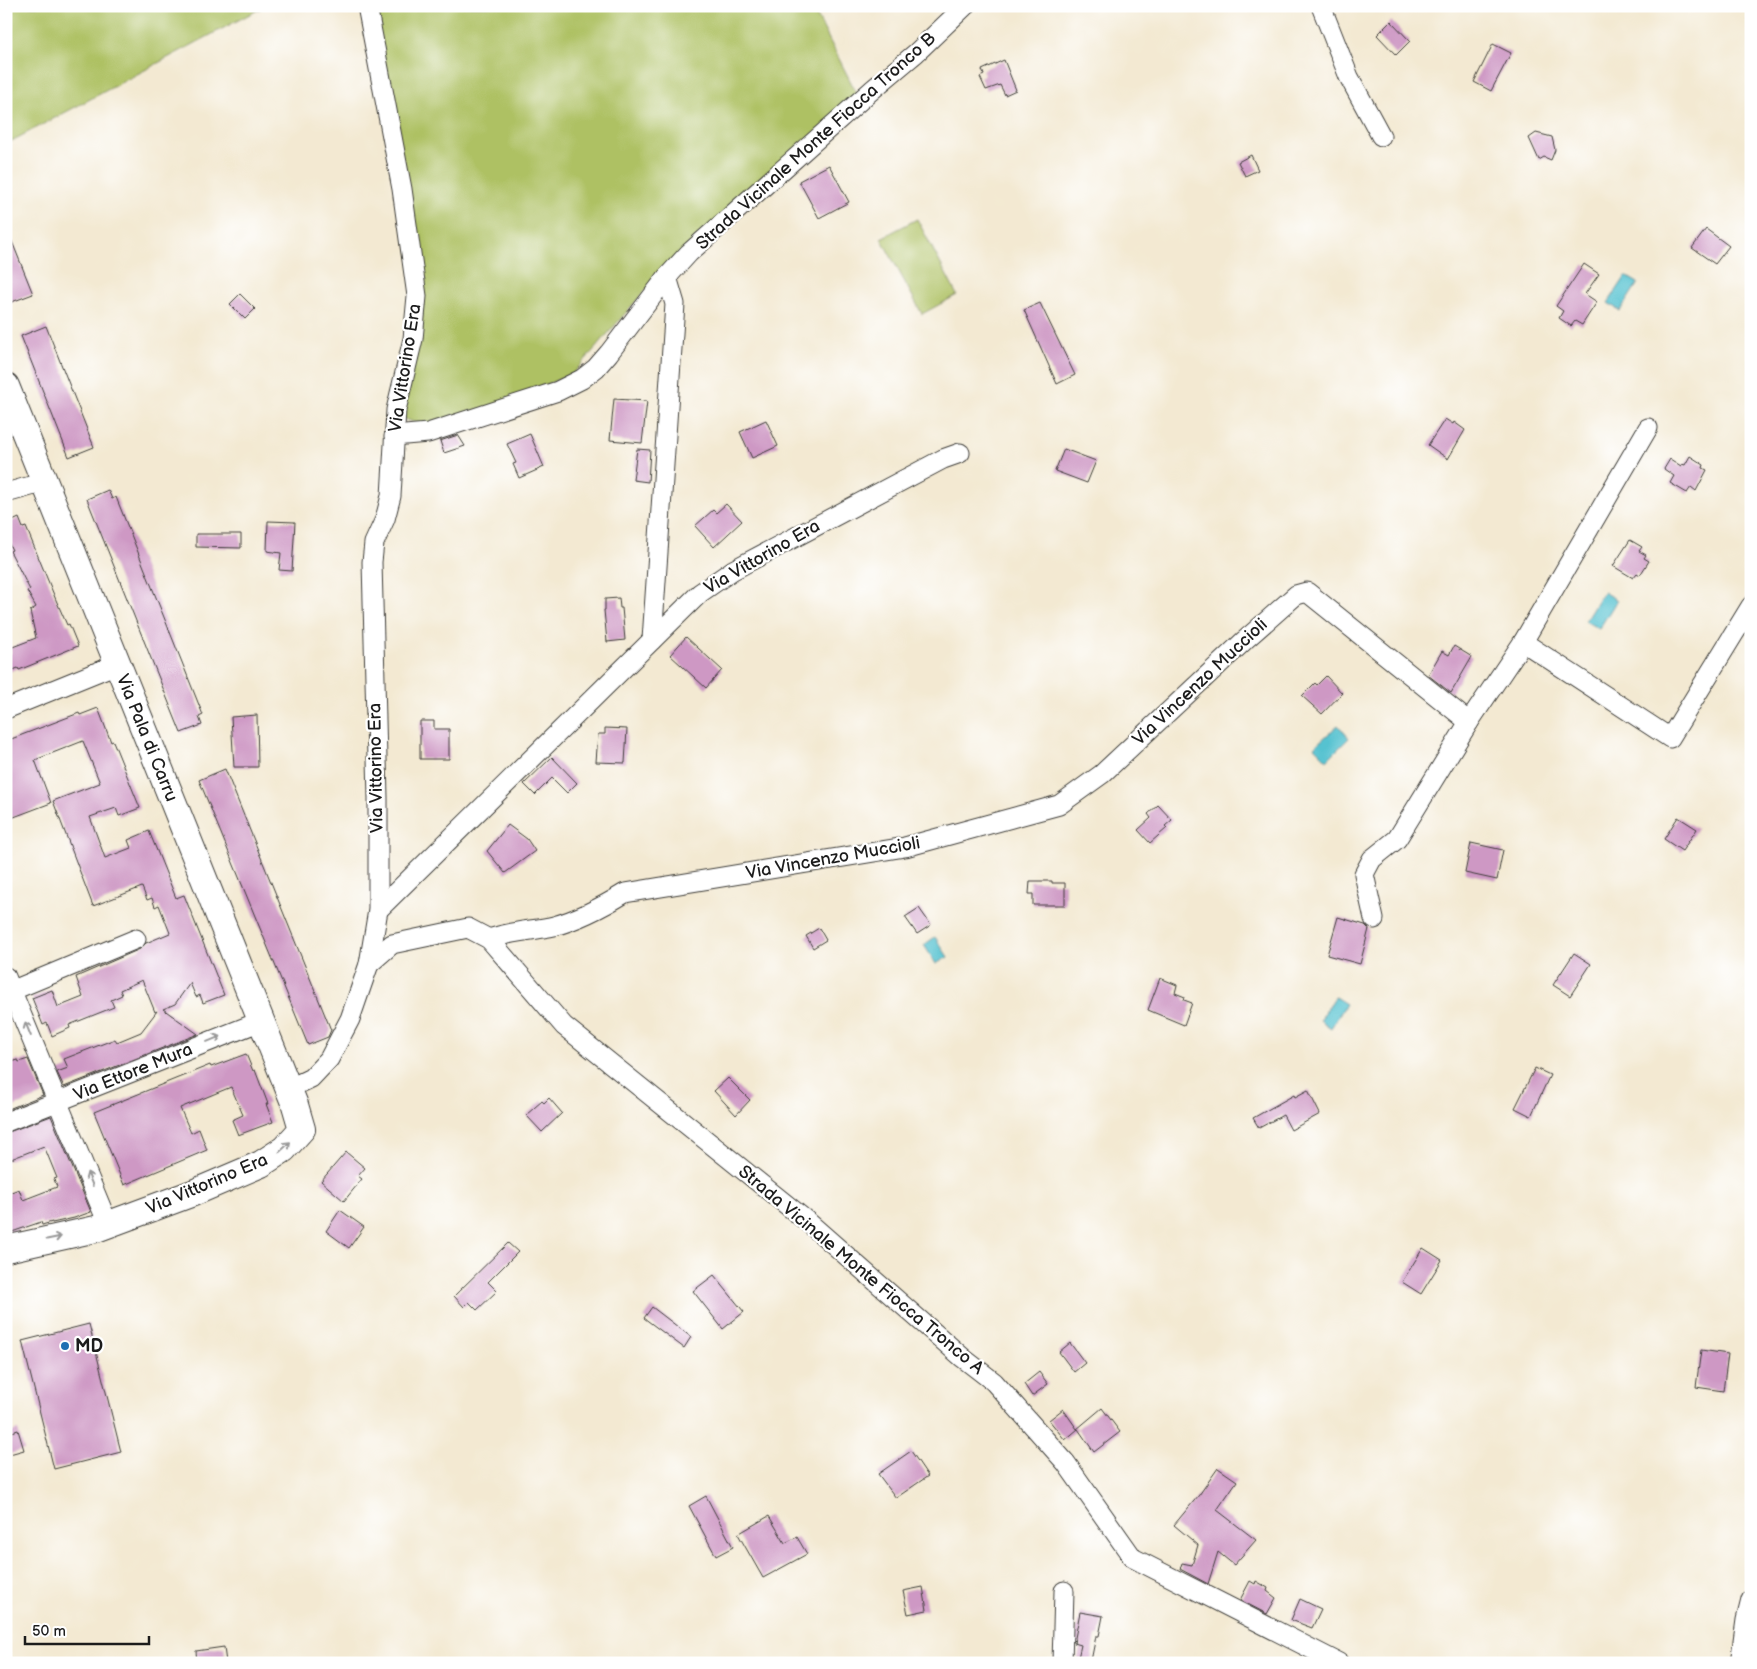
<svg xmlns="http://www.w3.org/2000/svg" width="1757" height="1669" font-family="'Balsamiq Sans',sans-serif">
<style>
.green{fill:#aec164;stroke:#656e40}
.water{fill:#56c2d0;stroke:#396f76}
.building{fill:#ce98c4}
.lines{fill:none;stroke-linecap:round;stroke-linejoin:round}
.street-casing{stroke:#3c3b37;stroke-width:21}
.secondary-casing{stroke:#3c3b37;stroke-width:28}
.street{stroke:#fff;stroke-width:19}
.secondary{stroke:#fff;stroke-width:26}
.oneway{stroke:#999}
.poi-dot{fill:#1f6fb2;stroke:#fff;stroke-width:2}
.labels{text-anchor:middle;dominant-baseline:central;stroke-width:4.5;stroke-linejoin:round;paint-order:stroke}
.street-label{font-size:18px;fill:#1c1c1c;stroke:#fff}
.poi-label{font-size:18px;font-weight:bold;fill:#1c1c1c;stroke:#fff;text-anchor:start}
</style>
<rect width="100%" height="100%" fill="#fff"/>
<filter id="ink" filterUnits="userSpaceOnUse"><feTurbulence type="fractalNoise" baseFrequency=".02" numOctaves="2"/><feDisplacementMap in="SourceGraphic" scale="10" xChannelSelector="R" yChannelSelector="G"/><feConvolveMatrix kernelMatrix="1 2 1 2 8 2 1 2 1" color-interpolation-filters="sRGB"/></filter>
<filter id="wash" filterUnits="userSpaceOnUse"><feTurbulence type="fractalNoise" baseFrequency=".0096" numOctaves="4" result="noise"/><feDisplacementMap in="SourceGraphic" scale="20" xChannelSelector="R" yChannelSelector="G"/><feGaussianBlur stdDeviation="1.12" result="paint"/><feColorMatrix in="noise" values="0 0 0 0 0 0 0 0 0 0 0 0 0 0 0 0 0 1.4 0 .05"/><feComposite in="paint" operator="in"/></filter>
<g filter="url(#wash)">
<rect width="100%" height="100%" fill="#f3e9d2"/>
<g class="green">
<path d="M6,6H265L6,144Z"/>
<path d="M365,6H812L858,96L669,263L573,374L433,429L399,417L416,290Z"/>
<path d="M917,219L957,295L922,314L881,238Z"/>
</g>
<g class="water">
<path d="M1626,276L1638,283L1620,311L1608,303Z"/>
<path d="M1603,592L1617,600L1599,629L1585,621Z"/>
<path d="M1338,725L1349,738L1327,760L1314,747Z"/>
<path d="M935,937L948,957L936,964L924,945Z"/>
<path d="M1335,997L1346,1004L1331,1028L1320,1020Z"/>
</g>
<g id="blocks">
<g class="building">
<path d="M1391,21L1410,41L1396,55L1377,35Z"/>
<path d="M1493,44L1511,53L1491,91L1474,82Z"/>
<path d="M1004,60L1016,90L1005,95L1000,85L986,90L980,77L984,75L982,70Z"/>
<path d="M1536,133L1552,137L1555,150L1551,160L1544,157L1539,160L1529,138Z"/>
<path d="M1251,155L1258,170L1245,176L1238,162Z"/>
<path d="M829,165L849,202L819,218L799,181Z"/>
<path d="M7,229L33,294L9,303L6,296Z"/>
<path d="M1706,229L1729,246L1715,264L1692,248Z"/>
<path d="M1584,264L1599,274L1585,294L1597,302L1582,325L1575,321L1571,326L1559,318L1563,311L1556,306Z"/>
<path d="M240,294L255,309L245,319L230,304Z"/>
<path d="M1040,303L1075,375L1057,384L1024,310Z"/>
<path d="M46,326L94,447L69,457L21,336Z"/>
<path d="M614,399L647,401L642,443L610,440Z"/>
<path d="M1445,419L1453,424L1454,422L1465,430L1448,459L1428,445Z"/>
<path d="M766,420L778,446L752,458L740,432Z"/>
<path d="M530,434L544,467L519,478L513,464L516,463L507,444Z"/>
<path d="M458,435L465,446L444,453L440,441Z"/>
<path d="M637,449L650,450L648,482L633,480Z"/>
<path d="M1064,449L1096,461L1087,483L1055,471Z"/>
<path d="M1690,456L1704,465L1703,468L1707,470L1696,491L1691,487L1687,493L1670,483L1674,476L1664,469L1670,459L1681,466L1682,464L1685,465Z"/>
<path d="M108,490L112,499L116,497L203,715L199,717L202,725L181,733L87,499Z"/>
<path d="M726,504L742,521L714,547L695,526L713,510L716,513Z"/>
<path d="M19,518L23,528L26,527L56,600L67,625L69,624L78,646L19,670L18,668L6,673V655L11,653L10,648L36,638L30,611L36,607L27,591L30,590L10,551L12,550L6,538V524Z"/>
<path d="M268,521L295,522L292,571L279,570L281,553L267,551Z"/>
<path d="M196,534H241V548L196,547Z"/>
<path d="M1630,540L1642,547L1639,551L1646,555L1644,558L1649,561L1640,575L1637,573L1633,578L1613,566Z"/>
<path d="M619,598L620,608H622L625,640L607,642L604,610H605V599Z"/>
<path d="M686,637L722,670L706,688L670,655Z"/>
<path d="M1454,646L1472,657L1451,693L1428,675L1442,651L1449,655Z"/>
<path d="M1326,676L1342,693L1322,714L1302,696L1315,683L1317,685Z"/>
<path d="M98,708L111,742L113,741L140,808L119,816L116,808L90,817L105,858L131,848L128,840L149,831L176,898L184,895L224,995L203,1003L200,995L196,997L190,983L175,1004L163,1009L198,1034L64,1087L57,1072L68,1068L64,1059L115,1039L117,1042L141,1032L157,1011L155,1012L142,980L120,990L122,995L111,1000L114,1007L69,1025L70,1028L52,1036L47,1023L43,1025L32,998L52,990L58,1007L83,997L76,977L140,949L146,943L170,933L159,905L155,907L152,898L147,900L142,887L93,906L53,801L100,783L83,741L35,760L51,803L6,820V741L79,713L80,715Z"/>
<path d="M257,715L258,767H234L231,717Z"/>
<path d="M420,721H434V729H449V759H420Z"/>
<path d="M605,728L627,729L625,763L596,762L598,734H605Z"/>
<path d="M552,757L577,783L567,793L552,778L535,795L524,784Z"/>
<path d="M225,769L331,1030L328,1037L308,1045L199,780Z"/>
<path d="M1158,805L1172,820L1165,826L1167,828L1150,843L1138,830L1151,818L1148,814Z"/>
<path d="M1678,817L1697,829L1682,851L1664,839Z"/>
<path d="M508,825L527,839L535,851L505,873L487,851Z"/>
<path d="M1471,843L1503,850L1497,880L1465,873Z"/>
<path d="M1030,881H1052V883H1065V905H1033V894H1029Z"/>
<path d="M919,908L931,925L917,934L905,917Z"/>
<path d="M1338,917L1365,925L1369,929L1360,964L1327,955Z"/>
<path d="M819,928L826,940L813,948L806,936Z"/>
<path d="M1574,953L1591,964L1570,996L1553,985Z"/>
<path d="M1160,978L1177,985L1175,993L1185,997L1184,1000L1192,1003L1184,1025L1148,1010Z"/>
<path d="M246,1054L253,1071L255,1070L268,1104H266L273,1122L238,1135L232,1120L243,1115L231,1087L180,1108L191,1133L199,1129L207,1150L124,1185L94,1112L210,1065L211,1067Z"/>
<path d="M28,1059L43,1095L6,1110V1064L18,1060L19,1062Z"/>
<path d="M1535,1068L1550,1075L1531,1116L1515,1108Z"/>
<path d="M728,1078L750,1100L736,1115L714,1091Z"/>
<path d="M1308,1090L1320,1114L1291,1130L1283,1115L1259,1128L1253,1118L1294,1095L1295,1097Z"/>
<path d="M549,1098L562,1113L542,1132L526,1115L542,1101L544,1103Z"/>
<path d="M51,1116L91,1212L74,1218L52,1223V1222L42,1225L41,1222L6,1234V1194L19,1189L23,1200L57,1187L54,1179L57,1178L44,1146L6,1161V1133Z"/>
<path d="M346,1152L365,1168L358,1176L362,1179L344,1201L321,1181Z"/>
<path d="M340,1210L364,1227L349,1248L326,1231Z"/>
<path d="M508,1243L518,1252L488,1282L497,1291L477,1310L469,1302L464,1307L454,1296Z"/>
<path d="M1423,1248L1442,1260L1421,1294L1402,1282Z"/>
<path d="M714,1275L744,1312L723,1329L693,1291Z"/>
<path d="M652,1307L691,1337L684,1348L644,1318Z"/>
<path d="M89,1324L121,1452L54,1469L22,1341Z"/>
<path d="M1070,1343L1085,1363L1074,1372L1059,1352Z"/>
<path d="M1701,1350L1728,1354L1723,1391L1696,1387Z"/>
<path d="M1039,1372L1048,1384L1032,1396L1024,1384Z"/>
<path d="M1102,1408L1120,1432L1094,1452L1078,1429L1065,1440L1049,1420L1063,1409L1077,1429Z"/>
<path d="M18,1430L24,1450L6,1455V1434Z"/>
<path d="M911,1451L928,1476L896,1498L878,1474Z"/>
<path d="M1218,1468L1237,1481L1217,1510L1256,1540L1234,1565L1218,1552L1208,1584L1180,1569L1182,1563L1192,1565L1198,1545L1174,1525L1199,1495Z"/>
<path d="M706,1496L733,1547L716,1556L689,1506Z"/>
<path d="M769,1516L785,1543L797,1537L807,1554L763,1578L738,1534Z"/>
<path d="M1250,1581L1255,1584L1256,1581L1268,1588L1267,1591L1276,1598L1267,1614L1240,1600Z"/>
<path d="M923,1587L927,1610L908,1614L903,1591Z"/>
<path d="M1300,1599L1321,1609L1312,1628L1291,1620Z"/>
<path d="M1080,1612L1103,1616L1099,1636H1096L1091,1661L1078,1658L1081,1645L1074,1643Z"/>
<path d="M224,1647L226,1663H197L196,1651Z"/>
</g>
</g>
</g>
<g filter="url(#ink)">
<use href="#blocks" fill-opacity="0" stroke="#3c3b37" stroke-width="1"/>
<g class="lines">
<defs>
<g id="street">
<path d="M1321,6L1349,77L1381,136"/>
<path d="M394,436L428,433L558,391L582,379L596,368L609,353L667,277L689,253L872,90L916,53L965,6"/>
<path d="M6,493L45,482"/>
<path d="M652,640L675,304L667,277"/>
<path d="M1523,642L1648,428"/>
<path d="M6,709L117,664"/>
<path d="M378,910L700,593L733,570L943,459L960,453"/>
<path d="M1374,919L1364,874L1372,859L1397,839L1469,722"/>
<path d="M489,939C510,931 532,931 554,926C579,919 604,906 625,893L905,847L1059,805L1102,774L1245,640L1296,595L1307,592L1469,722L1523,642L1670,738L1751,606"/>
<path d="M369,964L392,944L468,928L489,939L564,1026L808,1222L963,1358L994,1382L1066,1463L1133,1558L1339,1663"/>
<path d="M6,977L108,1224"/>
<path d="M6,993L136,939"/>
<path d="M288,1089L311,1078L329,1059L350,1019L369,964L378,910V798L372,562L374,543L385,519L391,496L396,410L413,339L417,296L402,189L367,6"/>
<path d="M6,1122L261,1021"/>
<path d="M1062,1663L1064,1591"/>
<path d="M1740,1663L1746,1620L1751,1600"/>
</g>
<path id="secondary" d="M6,386L295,1105L302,1129L284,1149L261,1164L193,1193L96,1229L6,1249"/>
</defs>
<use href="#street" class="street-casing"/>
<use href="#secondary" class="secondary-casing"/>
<use href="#street" class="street"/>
<use href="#secondary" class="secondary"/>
</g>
<defs><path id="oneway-shaft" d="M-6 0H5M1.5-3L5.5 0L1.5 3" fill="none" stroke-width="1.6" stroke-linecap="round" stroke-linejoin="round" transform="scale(1.25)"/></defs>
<g class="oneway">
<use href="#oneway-shaft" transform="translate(28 1029) rotate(-112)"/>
<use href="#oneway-shaft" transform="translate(214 1039) rotate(-22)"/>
<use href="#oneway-shaft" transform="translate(285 1147) rotate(-43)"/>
<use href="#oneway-shaft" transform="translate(90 1179) rotate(-112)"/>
<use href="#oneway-shaft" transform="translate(54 1238) rotate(-12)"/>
</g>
</g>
<circle class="poi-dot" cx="65" cy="1346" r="5"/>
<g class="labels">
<g class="street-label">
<text transform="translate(816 141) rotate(-42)">Strada Vicinale Monte Fiocca Tronco B</text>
<text transform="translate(405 368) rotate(-81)">Via Vittorino Era</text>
<text transform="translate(762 557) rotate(-30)">Via Vittorino Era</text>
<text transform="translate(1200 682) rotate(-43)">Via Vincenzo Muccioli</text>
<text transform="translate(147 738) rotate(68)">Via Pala di Carru</text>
<text transform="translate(376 768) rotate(-91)">Via Vittorino Era</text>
<text transform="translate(833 858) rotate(-10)">Via Vincenzo Muccioli</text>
<text transform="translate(133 1072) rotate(-22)">Via Ettore Mura</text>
<text transform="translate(207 1184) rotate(-23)">Via Vittorino Era</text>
<text transform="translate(861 1270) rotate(40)">Strada Vicinale Monte Fiocca Tronco A</text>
</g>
<g class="poi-label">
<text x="75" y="1346">MD</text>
</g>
</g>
<rect width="1757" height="1669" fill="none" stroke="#fff" stroke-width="25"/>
<path d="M25 1636v8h124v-8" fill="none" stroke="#1c1c1c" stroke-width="2.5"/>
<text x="32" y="1636" font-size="15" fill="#1c1c1c" stroke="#ffffff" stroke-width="4" paint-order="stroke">50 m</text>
</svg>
